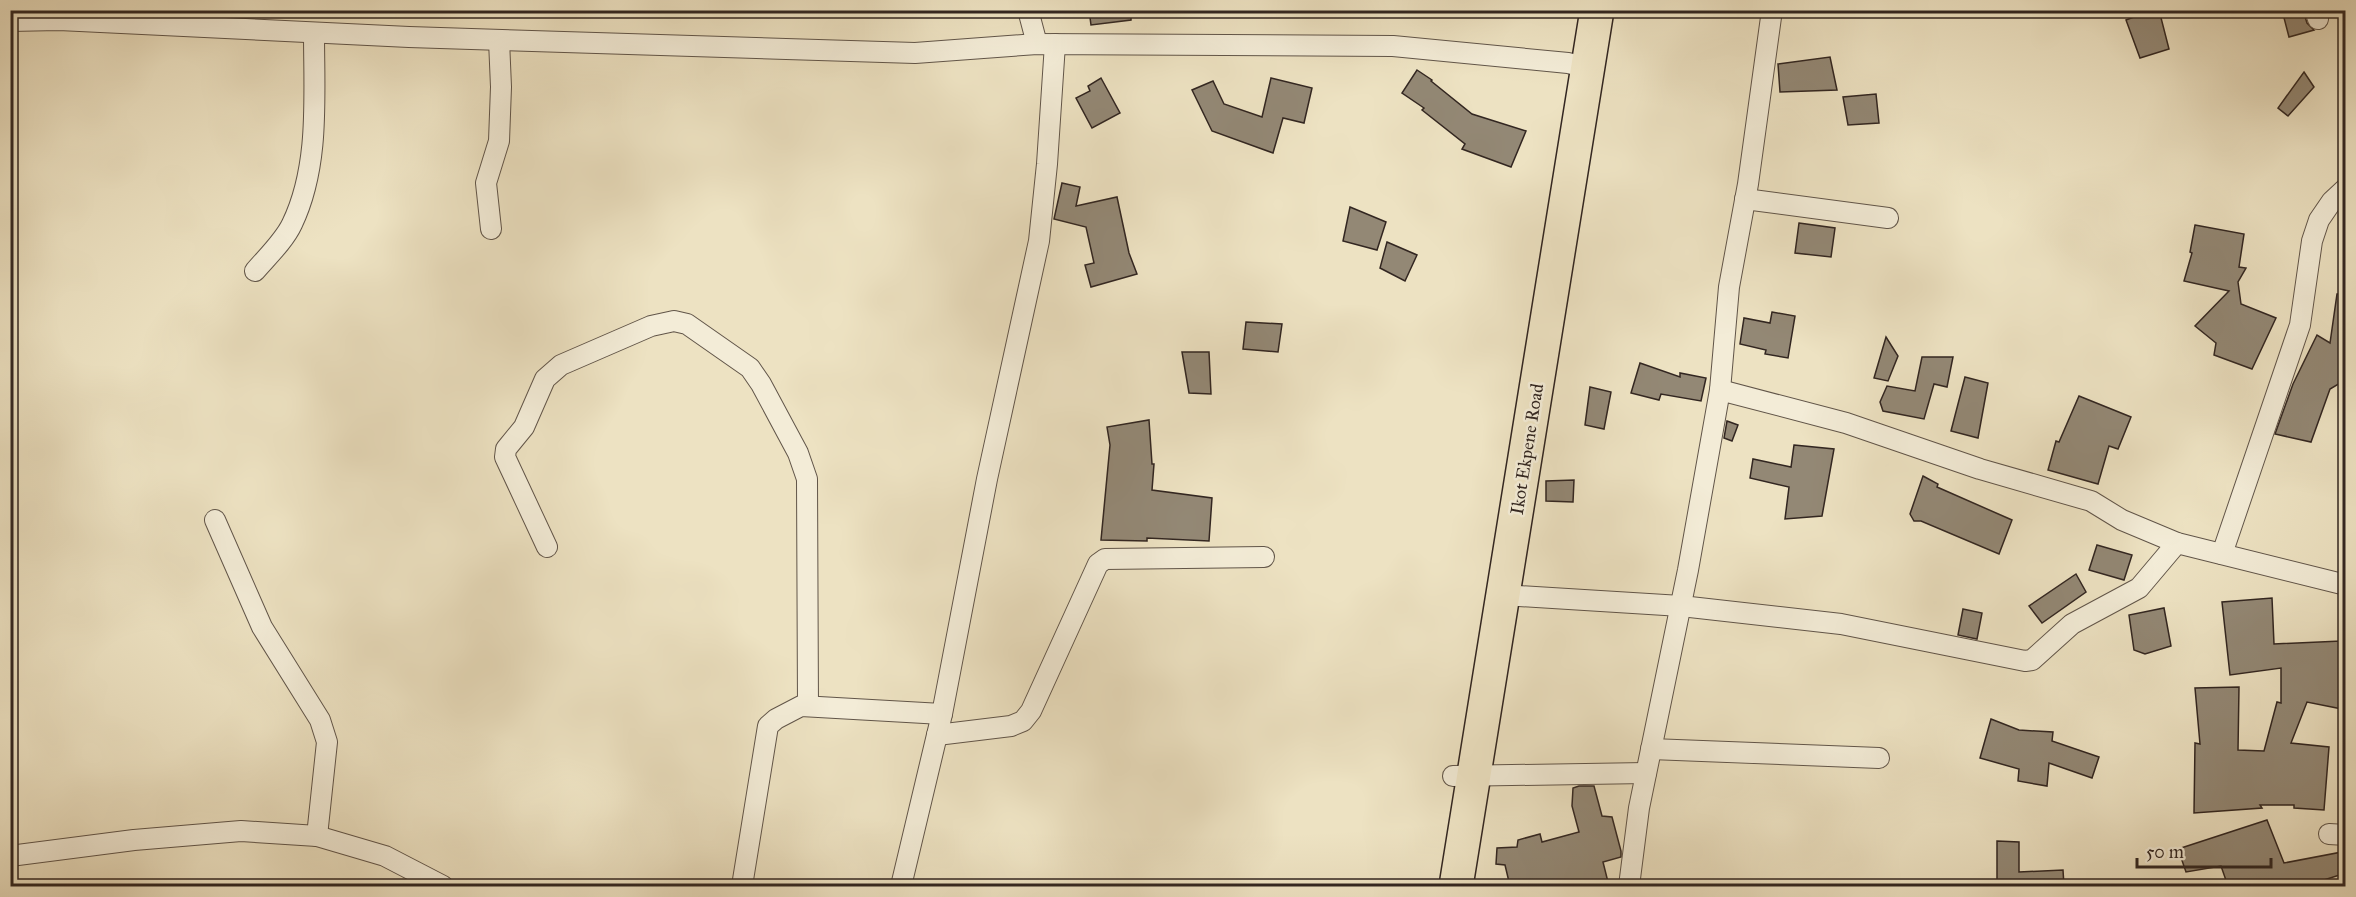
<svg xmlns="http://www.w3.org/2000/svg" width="2356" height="897" font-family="'IM FELL Great Primer',serif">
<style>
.building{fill:#938875;stroke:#322621;stroke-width:1.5}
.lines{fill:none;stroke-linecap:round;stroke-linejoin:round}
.street-casing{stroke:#615549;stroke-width:22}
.highway-casing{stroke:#322621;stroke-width:36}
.street{stroke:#f3ecd7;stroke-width:20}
.highway{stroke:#ede2c2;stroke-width:33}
.labels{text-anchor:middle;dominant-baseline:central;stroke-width:5;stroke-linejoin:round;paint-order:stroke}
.street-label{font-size:18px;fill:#322621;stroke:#f3ecd7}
</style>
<rect width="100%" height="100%" fill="#ede2c2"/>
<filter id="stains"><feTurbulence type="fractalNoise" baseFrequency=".00333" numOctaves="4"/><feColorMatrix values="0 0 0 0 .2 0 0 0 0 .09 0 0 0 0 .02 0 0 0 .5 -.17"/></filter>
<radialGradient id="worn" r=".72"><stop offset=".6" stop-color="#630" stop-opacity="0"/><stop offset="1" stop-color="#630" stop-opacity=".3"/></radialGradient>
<g class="building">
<path d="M1089,10H1131V20L1091,25Z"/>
<path d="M2152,10H2159L2169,49L2140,58L2126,20Z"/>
<path d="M2282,10H2303L2307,23L2314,30L2289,37Z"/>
<path d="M1830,57L1837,90L1780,92L1778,64Z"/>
<path d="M1417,70L1432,80L1431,81L1472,114L1526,131L1511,167L1462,149L1465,144L1422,110L1424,108L1402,93Z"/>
<path d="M2304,72L2314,87L2288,116L2278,108Z"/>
<path d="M1101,78L1120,113L1092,128L1076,98L1090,91L1088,86Z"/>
<path d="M1271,78L1312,88L1304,123L1283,118L1273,153L1212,131L1192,90L1213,81L1224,104L1262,117Z"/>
<path d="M1876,94L1879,123L1848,125L1843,97Z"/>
<path d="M1062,183L1080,187L1076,206L1117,197L1129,253L1137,274L1091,287L1085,265L1094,263L1086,227L1054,219Z"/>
<path d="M1350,207L1386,222L1377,250L1343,241Z"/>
<path d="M1799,223L1835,228L1831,257L1795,253Z"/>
<path d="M2195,225L2244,234L2239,267L2246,268L2238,282L2241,304L2276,318L2252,369L2214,355L2216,343L2195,326L2229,291L2184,281L2192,253L2190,252Z"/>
<path d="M1387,242L1417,255L1405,281L1380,268Z"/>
<path d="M2337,294H2346V377L2342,382L2330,389L2311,442L2275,434L2293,384L2317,335L2330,343Z"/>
<path d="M1772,312L1795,316L1788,358L1765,354L1766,350L1740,344L1744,318L1770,323Z"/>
<path d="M1246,322L1282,324L1278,352L1243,349Z"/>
<path d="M1886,337L1898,356L1888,381L1874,378Z"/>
<path d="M1182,352H1209L1211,394L1189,393Z"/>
<path d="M1922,357H1953L1947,387L1934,384L1924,419L1883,411L1880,402L1887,386L1915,391Z"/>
<path d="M1640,363L1680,377V373L1706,378L1701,401L1661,394L1659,400L1631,393Z"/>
<path d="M1965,377L1988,383L1978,438L1951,431Z"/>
<path d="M1590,387L1611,392L1604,429L1585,425Z"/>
<path d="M2079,396L2131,417L2118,449L2109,446L2098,484L2048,470L2056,441L2059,442Z"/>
<path d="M1149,420L1152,464H1154L1152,490L1212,498L1209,541L1147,538V541L1101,540L1110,445L1107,427Z"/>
<path d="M1727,421L1738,425L1732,441L1724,438Z"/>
<path d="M1794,445L1834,449L1822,516L1785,519L1789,487L1750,478L1753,459L1791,467Z"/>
<path d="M1923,476L1938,484L1937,487L2012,520L1999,554L1921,521H1914L1910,514Z"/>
<path d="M1574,480L1573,502L1546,501V481Z"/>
<path d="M2097,545L2132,555L2124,580L2089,570Z"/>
<path d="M2076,574L2086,592L2042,623L2029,606Z"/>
<path d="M2272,598L2274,644L2341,641L2342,709L2307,702L2291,743L2329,747L2324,810L2294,808V805H2260L2262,808L2194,813L2195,743L2200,744L2195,688L2239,687L2238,750L2264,751L2277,702L2281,703V668L2230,675L2222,602Z"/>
<path d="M2164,608L2171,646L2145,654L2134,650L2129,615Z"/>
<path d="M1963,609L1982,613L1977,639L1958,635Z"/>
<path d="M1991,719L2019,730L2053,732L2052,741L2099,757L2092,778L2049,763L2047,786L2018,781L2019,769L1980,758Z"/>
<path d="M1579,786H1594L1602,816L1612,817L1621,851V857L1603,862L1609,886H1510L1505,865L1496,864L1497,848L1517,847L1518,840L1540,834L1542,842L1579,832L1572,806L1573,788Z"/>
<path d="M2267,820L2284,863L2342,852L2346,873L2305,886H2228L2221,866L2186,872L2178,849Z"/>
<path d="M1997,841L2019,842V872L2063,870L2064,886H1997Z"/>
</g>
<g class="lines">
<defs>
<g id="street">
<path d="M1028,10L1037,44"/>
<path d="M2315,10L2318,19"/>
<path d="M10,21L59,20L409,37L915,53L1037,44L1393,46L1568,63L1589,68"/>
<path d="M1745,199L1888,218"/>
<path d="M491,229L486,183L499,141L501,87L499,40"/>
<path d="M255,271C267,257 284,241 292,224C320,166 314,96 314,33"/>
<path d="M1720,390L1846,423L1980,469L2091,501L2122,520L2177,543L2346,585"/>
<path d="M215,520L262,627L320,720L327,742L317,836"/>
<path d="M547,547L505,457L506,449L524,427L545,379L561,365L651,326L674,321L687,324L750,368L761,384L798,453L807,479L808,706"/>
<path d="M2222,554L2300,325L2312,241L2319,220L2332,201L2346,188"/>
<path d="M1503,595L1681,606L1841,624L2025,661L2032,660L2072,624L2139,588L2177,543"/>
<path d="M937,735L1011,726L1023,721L1031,711L1098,564L1105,559L1264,557"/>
<path d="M1651,749L1879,758"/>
<path d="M1453,776L1646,773"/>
<path d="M2329,834L2346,835"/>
<path d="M10,856L134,840L241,831L317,836L385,856L443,886"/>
<path d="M742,886L768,726L776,719L801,706L942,714"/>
<path d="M901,886L942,714L987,479L1039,241L1047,164L1055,44"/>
<path d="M1629,886L1639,808L1688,570L1720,390L1729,287L1748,184L1772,10"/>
</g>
<path id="highway" d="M1456,886L1597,10"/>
</defs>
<use href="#street" class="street-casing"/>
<use href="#highway" class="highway-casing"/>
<use href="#street" class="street"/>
<use href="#highway" class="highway"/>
</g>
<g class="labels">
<g class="street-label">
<text transform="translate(1527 449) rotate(-81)">Ikot Ekpene Road</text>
</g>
</g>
<rect width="2356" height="897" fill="none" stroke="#ede2c2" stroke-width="36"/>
<rect x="12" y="12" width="2332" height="873" fill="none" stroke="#322621" stroke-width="3"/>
<rect x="18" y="18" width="2320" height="861" fill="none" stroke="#322621" stroke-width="1.5"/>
<path d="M2137 858v9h134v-9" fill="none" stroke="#322621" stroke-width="3"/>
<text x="2146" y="858" font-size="18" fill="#322621" stroke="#f3ecd7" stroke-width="4.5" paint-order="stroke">50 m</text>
<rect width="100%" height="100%" filter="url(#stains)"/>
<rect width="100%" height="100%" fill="url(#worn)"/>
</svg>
